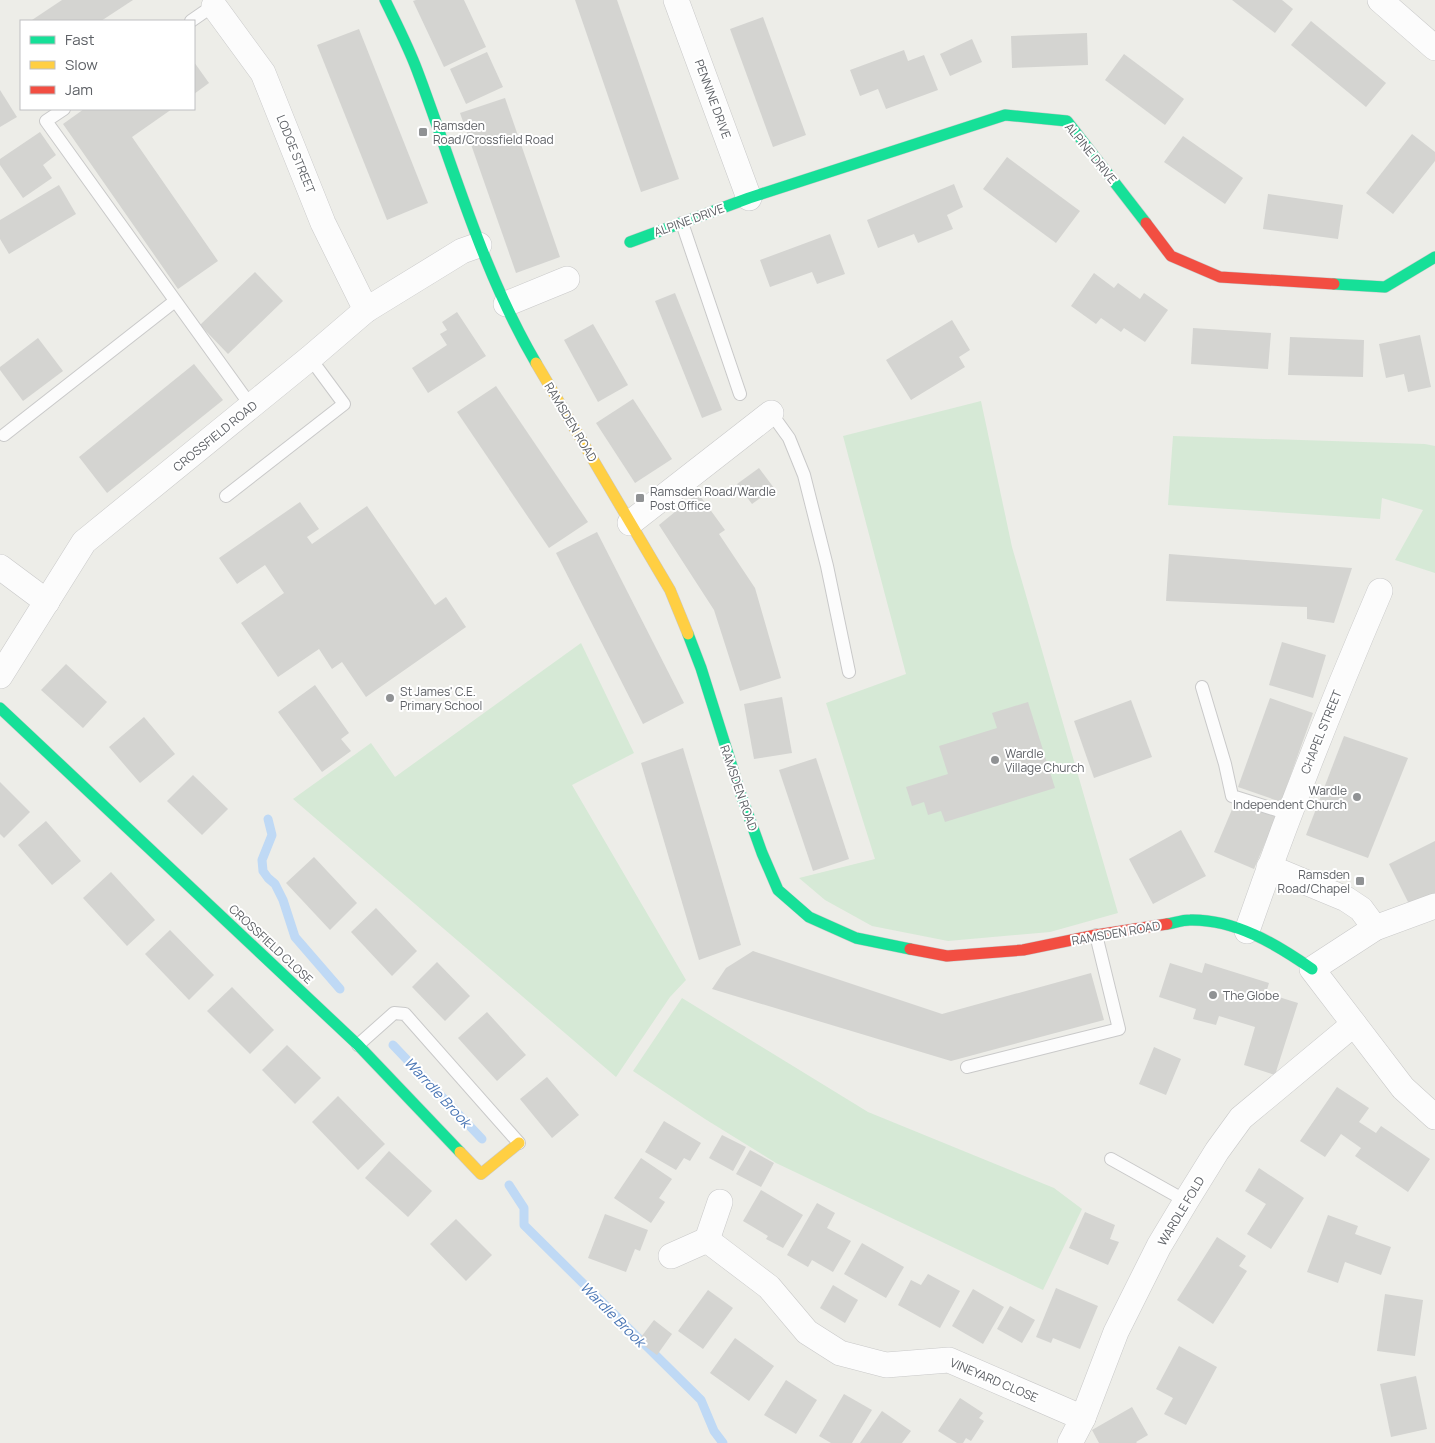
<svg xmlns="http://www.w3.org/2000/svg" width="1435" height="1443" font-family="Manrope,sans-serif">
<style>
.green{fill:#d6e9d6}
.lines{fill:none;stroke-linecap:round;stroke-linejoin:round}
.stream{stroke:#bfd9f5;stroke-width:9}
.building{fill:#d4d4d1}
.lane-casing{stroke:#c9c9c9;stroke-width:14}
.street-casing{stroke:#c9c9c9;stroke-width:26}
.fast-casing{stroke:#c9c9c9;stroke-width:12}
.slow-casing{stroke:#c9c9c9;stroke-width:12}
.jam-casing{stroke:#c9c9c9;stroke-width:12}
.lane{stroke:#fcfcfc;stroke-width:12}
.street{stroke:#fcfcfc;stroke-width:25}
.fast{stroke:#16e098;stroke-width:11}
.slow{stroke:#ffcf43;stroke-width:11}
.jam{stroke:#f24e42;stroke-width:11}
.poi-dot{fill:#909294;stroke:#fff;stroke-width:2}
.labels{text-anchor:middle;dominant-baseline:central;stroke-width:4;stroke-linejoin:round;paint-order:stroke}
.street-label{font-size:12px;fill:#5e6166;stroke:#fff}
.poi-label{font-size:12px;fill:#5e6166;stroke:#fff;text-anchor:start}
.water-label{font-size:14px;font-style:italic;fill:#4a76b5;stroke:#fff}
</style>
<rect width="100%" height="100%" fill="#edede8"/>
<g class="green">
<path d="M981,401L1012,547L1118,913L1050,932L948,941L872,926L825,900L799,878L875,859L826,703L906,674L843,436Z"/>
<path d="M1173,436L1425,444L1435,446V573L1395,560L1423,510L1382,498L1380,519L1168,505Z"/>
<path d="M581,643L634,753L572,785L686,980L670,997L616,1077L293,799L371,743L395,777Z"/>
<path d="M682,998L868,1112L1054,1188L1082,1209L1043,1290L776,1163L705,1119L633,1071Z"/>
</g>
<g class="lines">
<g class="stream">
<path d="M268,819L272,835L262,860L263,871L268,878L275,884L283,900L295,937L340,989"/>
<path d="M393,1045L482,1139"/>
<path d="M509,1185L524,1208V1225L701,1400L714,1431L723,1443"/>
</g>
</g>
<g class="building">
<path d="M62,0H133L101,21H33L32,20Z"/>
<path d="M416,0H464L486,47L444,67L413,1Z"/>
<path d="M575,0H617L679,179L641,192Z"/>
<path d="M1232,0H1282L1293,9L1275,33Z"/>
<path d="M763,17L806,135L773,147L730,29Z"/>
<path d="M1311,21L1386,83L1366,107L1291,45Z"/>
<path d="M359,29L428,203L387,220L317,45Z"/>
<path d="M1087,33L1088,65L1012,68L1011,36Z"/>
<path d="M972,39L982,62L950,76L940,54Z"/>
<path d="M904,50L908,61L924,55L938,90L886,109L878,89L860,96L850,70Z"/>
<path d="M487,52L503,87L466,104L450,69Z"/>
<path d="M1124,54L1184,99L1165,125L1105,80Z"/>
<path d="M194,62L209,83L194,94Z"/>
<path d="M0,90L17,117L0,127Z"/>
<path d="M505,98L560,257L516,273L460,113Z"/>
<path d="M84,109H172L132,137L218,261L178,289L63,124Z"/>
<path d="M40,132L56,155L43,165L52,178L23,198L0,165V159Z"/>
<path d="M1412,134L1435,152V161L1393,214L1366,193Z"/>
<path d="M1183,136L1243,178L1225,204L1164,162Z"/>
<path d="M1007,157L1080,211L1056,243L983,189Z"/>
<path d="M954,184L963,207L947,215L953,229L918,243L914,234L878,248L867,220Z"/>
<path d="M59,185L76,214L9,254L0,239V220Z"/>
<path d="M1268,194L1343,205L1338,239L1263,229Z"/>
<path d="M830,234L845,274L817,284L812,272L770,287L760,260Z"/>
<path d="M255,272L283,301L228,354L200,325Z"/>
<path d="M1094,273L1114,288L1118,283L1140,299L1144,293L1168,310L1145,342L1124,328L1121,332L1101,318L1096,324L1071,306Z"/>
<path d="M675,293L722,410L702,418L655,301Z"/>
<path d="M457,312L486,356L428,393L412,368L447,345L440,334L447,330L442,322Z"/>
<path d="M952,320L970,350L959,357L965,367L911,400L886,360Z"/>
<path d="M593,324L628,385L598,402L564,340Z"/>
<path d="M1193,328L1271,333L1268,369L1191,364Z"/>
<path d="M1420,335L1431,387L1408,392L1404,374L1386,378L1379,344Z"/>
<path d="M1290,337L1364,340L1363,377L1288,375Z"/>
<path d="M38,338L63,371L23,401L0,370V367Z"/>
<path d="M194,364L223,400L107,493L79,457Z"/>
<path d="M496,386L588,522L549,548L457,412Z"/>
<path d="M633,399L672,459L635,483L596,423Z"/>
<path d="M759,468L774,488L752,504L737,484Z"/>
<path d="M698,493L725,530L719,534L755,588L781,678L740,691L714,610L659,525Z"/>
<path d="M300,502L319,529L307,537L312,544L367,506L435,605L446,597L466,627L366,697L342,662L332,669L319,649L278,677L241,623L284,593L265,565L237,584L219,558Z"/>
<path d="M597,532L684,703L643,724L556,553Z"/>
<path d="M1169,554L1352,568L1334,623L1307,619V607L1166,601Z"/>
<path d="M1282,642L1326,655L1313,698L1269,685Z"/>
<path d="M66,664L107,702L83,728L41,690Z"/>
<path d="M315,685L349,733L341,739L351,751L322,772L278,712Z"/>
<path d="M782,697L792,753L754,759L744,704Z"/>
<path d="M1270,698L1313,713L1281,802L1238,787Z"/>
<path d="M1131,700L1152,757L1094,778L1074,721Z"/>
<path d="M1028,702L1055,788L945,822L941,811L928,815L924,802L912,806L906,787L948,774L939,746L997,728L992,713Z"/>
<path d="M144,717L175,754L140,783L109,747Z"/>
<path d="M1344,736L1408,758L1368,858L1306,835Z"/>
<path d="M683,748L741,945L699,960L641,763Z"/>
<path d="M816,758L849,859L813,871L779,770Z"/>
<path d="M193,775L228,809L202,835L167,801Z"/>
<path d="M0,782L30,812L4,838L0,834Z"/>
<path d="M1236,800L1276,817L1254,869L1214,852Z"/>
<path d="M46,821L81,861L52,885L18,845Z"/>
<path d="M1181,830L1206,876L1153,904L1129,859Z"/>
<path d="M1435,841V895L1411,908L1389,864Z"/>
<path d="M314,857L357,903L330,930L286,883Z"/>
<path d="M111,872L155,920L127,946L83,898Z"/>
<path d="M376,908L417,951L392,976L351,932Z"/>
<path d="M170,930L214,975L189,1000L145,954Z"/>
<path d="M753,951L942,1014L1091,973L1104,1020L951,1061L712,989L726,968Z"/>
<path d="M437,962L470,996L445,1021L412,987Z"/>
<path d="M1170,963L1202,973L1205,963L1269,983L1266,993L1298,1003L1275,1075L1244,1065L1255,1027L1219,1016L1216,1025L1193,1019L1196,1009L1159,997Z"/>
<path d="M232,987L274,1030L250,1054L207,1011Z"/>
<path d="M487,1012L526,1055L497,1081L458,1038Z"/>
<path d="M287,1045L321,1078L295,1104L262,1070Z"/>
<path d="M1154,1047L1181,1059L1166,1095L1139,1084Z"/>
<path d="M547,1077L579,1115L552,1138L520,1099Z"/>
<path d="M1337,1087L1369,1108L1359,1122L1376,1133L1381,1126L1430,1159L1408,1192L1355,1156L1361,1148L1341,1134L1325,1157L1300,1141Z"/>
<path d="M338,1096L385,1144L358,1170L312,1122Z"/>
<path d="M664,1121L701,1143L690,1161L684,1158L676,1170L645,1152Z"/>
<path d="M722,1135L746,1147L733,1171L709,1158Z"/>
<path d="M750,1150L774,1163L761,1187L736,1174Z"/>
<path d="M389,1151L432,1191L408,1217L365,1178Z"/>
<path d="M641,1158L672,1179L659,1198L665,1202L651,1223L614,1198Z"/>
<path d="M1259,1168L1304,1198L1271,1249L1247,1234L1266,1204L1245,1191Z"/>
<path d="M761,1190L803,1215L783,1248L766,1239L768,1236L743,1221Z"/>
<path d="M817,1203L835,1213L827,1228L851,1241L833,1272L812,1260L808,1267L787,1255Z"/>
<path d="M1085,1212L1115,1225L1110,1239L1119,1242L1108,1265L1069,1248Z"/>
<path d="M605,1214L648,1230L640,1251L635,1249L626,1272L588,1258Z"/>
<path d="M1328,1215L1358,1226L1355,1234L1391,1247L1381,1275L1345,1262L1338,1283L1307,1272Z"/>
<path d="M456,1219L492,1255L466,1281L430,1244Z"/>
<path d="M1217,1237L1246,1256L1239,1266L1247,1271L1213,1324L1177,1300Z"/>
<path d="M862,1243L904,1267L886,1298L844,1274Z"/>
<path d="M928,1274L960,1291L940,1328L898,1305L911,1280L921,1285Z"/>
<path d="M833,1285L858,1300L845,1323L820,1308Z"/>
<path d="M1056,1288L1098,1306L1080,1349L1053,1338L1051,1343L1036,1337Z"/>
<path d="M973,1289L1004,1307L983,1344L952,1326Z"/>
<path d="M708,1290L733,1308L703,1349L678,1331Z"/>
<path d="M1385,1294L1423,1300L1415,1356L1377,1351Z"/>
<path d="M1010,1306L1035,1320L1022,1343L997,1329Z"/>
<path d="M654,1320L672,1334L657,1355L638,1341Z"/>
<path d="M735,1338L774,1366L749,1401L710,1373Z"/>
<path d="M1179,1346L1217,1367L1186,1425L1164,1414L1173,1398L1156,1389Z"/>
<path d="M1416,1376L1427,1429L1391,1437L1380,1384Z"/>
<path d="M786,1380L817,1400L796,1434L764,1415Z"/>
<path d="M844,1394L872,1410L852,1443H831L819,1436Z"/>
<path d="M960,1398L983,1413L979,1418L984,1421L971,1441L966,1438L963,1443H957L938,1431Z"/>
<path d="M1132,1407L1148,1435L1136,1442L1137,1443H1099L1092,1430Z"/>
<path d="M882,1411L911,1431L902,1443H860Z"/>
</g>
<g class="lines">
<defs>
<g id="lane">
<path d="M191,21L217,3"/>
<path d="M64,109L46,121L251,406"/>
<path d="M682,223L740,394"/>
<path d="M771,413L789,438L804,475L827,566L849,672"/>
<path d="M4,435L175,301"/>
<path d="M226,496L344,404L310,358"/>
<path d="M1202,687L1225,764L1232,796L1289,814"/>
<path d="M358,1045L394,1013L405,1014L519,1143"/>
<path d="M967,1067L1119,1029L1096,935"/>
<path d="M1111,1159L1186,1201"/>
</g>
<g id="street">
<path d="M676,0L749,198"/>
<path d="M1380,0L1435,48"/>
<path d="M214,6L263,73L323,223L366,310"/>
<path d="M506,304L567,279"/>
<path d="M630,523L771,413"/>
<path d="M0,567L47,602"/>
<path d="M0,676L84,542L310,358L366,310L462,251L479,245"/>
<path d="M1269,867L1346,899L1361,909L1375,928"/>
<path d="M1435,906L1375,928L1312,969L1403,1088L1435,1117"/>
<path d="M1247,931C1287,816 1332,703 1380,591"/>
<path d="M707,1240L769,1287L807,1332L840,1353L886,1365L949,1360L1083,1418"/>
<path d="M671,1256L707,1240L720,1202"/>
<path d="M1070,1443L1083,1418L1116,1332L1159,1246L1186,1201L1217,1151L1241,1118L1354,1024"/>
</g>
<g id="fast">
<path d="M385,0C396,23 408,46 417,70C454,168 482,271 536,363"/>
<path d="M630,242L749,198L1005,115L1067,121L1146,223"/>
<path d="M1334,284L1385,287L1435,257"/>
<path d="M688,634L701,668L740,792L762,853L778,890L809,917L856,938L910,949"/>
<path d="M0,708L358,1045L460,1152"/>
<path d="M1167,924C1174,923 1182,920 1190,920C1235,919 1276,944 1312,969"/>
</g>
<g id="slow">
<path d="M536,363L670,590L688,634"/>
<path d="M460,1152L481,1174L519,1143"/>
</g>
<g id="jam">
<path d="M1146,223L1171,256L1220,277L1334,284"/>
<path d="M910,949L947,956L1023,950L1096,935L1167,924"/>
</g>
</defs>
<use href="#lane" class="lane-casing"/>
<use href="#street" class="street-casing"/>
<use href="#fast" class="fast-casing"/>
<use href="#slow" class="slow-casing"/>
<use href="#jam" class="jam-casing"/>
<use href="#lane" class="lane"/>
<use href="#street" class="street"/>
<use href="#fast" class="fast"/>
<use href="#slow" class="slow"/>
<use href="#jam" class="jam"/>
</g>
<g class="poi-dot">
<rect x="418" y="127" width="10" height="10" rx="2.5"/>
<rect x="635" y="493" width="10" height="10" rx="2.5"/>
<circle cx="390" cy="698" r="5"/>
<circle cx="995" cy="760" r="5"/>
<circle cx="1357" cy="797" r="5"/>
<rect x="1355" y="876" width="10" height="10" rx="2.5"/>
<circle cx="1213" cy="995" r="5"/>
</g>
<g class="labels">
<g class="street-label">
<text transform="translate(713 99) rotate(70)">PENNINE DRIVE</text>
<text transform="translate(1091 153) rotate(51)">ALPINE DRIVE</text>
<text transform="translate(296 154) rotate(68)">LODGE STREET</text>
<text transform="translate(689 220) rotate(-20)">ALPINE DRIVE</text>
<text transform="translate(571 422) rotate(59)">RAMSDEN ROAD</text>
<text transform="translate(215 436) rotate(-39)">CROSSFIELD ROAD</text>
<text transform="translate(1321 732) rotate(-68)">CHAPEL STREET</text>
<text transform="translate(739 788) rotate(71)">RAMSDEN ROAD</text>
<text transform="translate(1116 933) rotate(-10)">RAMSDEN ROAD</text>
<text transform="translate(271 944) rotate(43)">CROSSFIELD CLOSE</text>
<text transform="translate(1181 1211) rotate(-59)">WARDLE FOLD</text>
<text transform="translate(994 1380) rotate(23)">VINEYARD CLOSE</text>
</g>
<g class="poi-label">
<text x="433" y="125">Ramsden<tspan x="433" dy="14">Road/Crossfield Road</tspan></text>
<text x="650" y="491">Ramsden Road/Wardle<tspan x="650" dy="14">Post Office</tspan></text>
<text x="400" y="691">St James' C.E.<tspan x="400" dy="14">Primary School</tspan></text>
<text x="1005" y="753">Wardle<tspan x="1005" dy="14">Village Church</tspan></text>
<text x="1347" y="790" text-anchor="end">Wardle<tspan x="1347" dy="14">Independent Church</tspan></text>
<text x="1350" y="874" text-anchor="end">Ramsden<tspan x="1350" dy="14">Road/Chapel</tspan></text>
<text x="1223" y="995">The Globe</text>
</g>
<g class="water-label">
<text transform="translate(438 1092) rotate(47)">Warrdle Brook</text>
<text transform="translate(613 1314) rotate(45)">Wardle Brook</text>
</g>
</g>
<rect x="20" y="20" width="175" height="90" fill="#ffffff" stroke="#bfc0c2"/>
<rect x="30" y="36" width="25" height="8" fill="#16e098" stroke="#bfc0c2"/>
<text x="65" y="45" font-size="15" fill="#5e6166">Fast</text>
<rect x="30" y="61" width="25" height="8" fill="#ffcf43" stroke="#bfc0c2"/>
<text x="65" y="70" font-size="15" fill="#5e6166">Slow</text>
<rect x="30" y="86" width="25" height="8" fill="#f24e42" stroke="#bfc0c2"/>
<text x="65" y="95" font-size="15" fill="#5e6166">Jam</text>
</svg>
